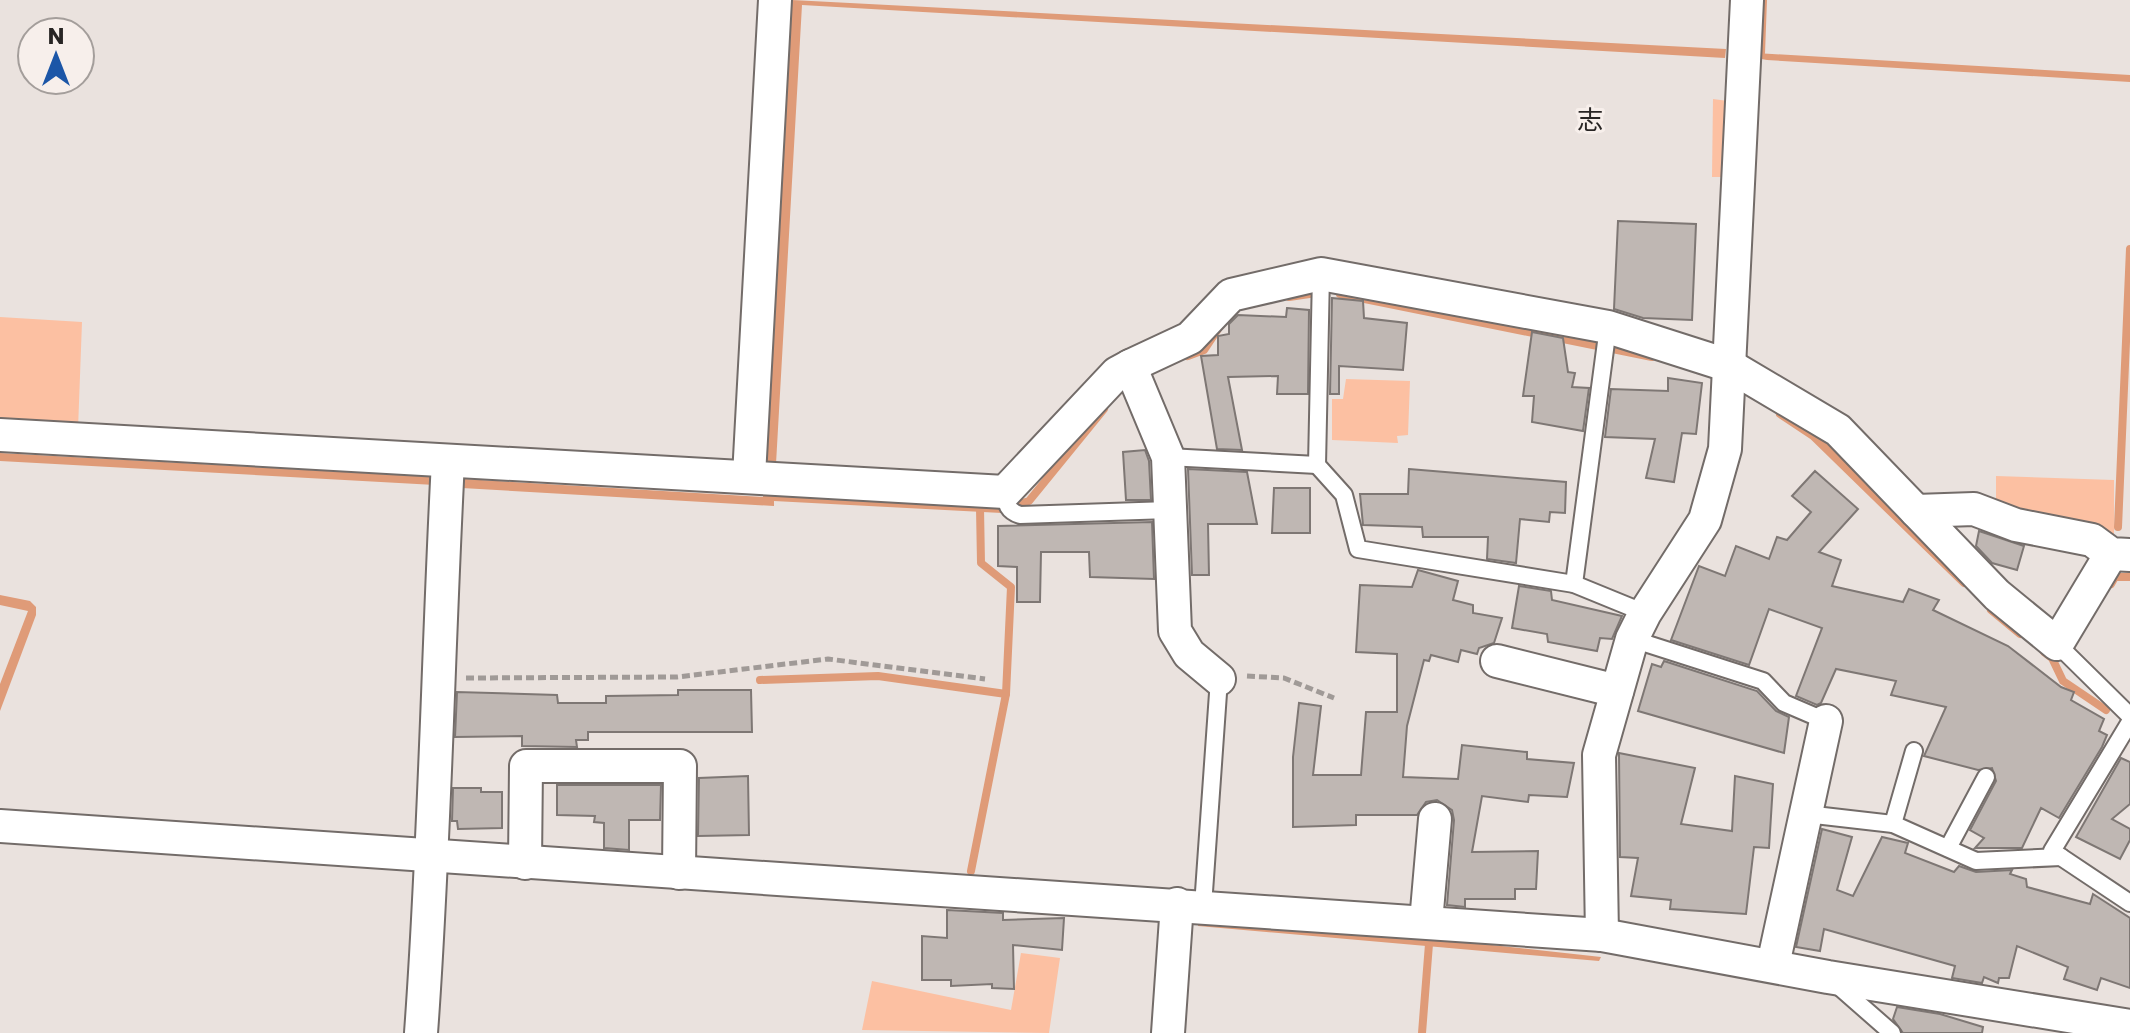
<svg xmlns="http://www.w3.org/2000/svg" width="2130" height="1033" font-family="Poppins,'Noto Sans JP',sans-serif">
<style>
.green{fill:#fcc0a2}
.water{fill:#df9b78}
.lines{fill:none;stroke-linecap:round;stroke-linejoin:round}
.stream{stroke:#df9b78;stroke-width:8}
.building{fill:#bfb7b3;stroke:#7e7774;stroke-width:2}
.lane-casing{stroke:#736c69;stroke-width:20}
.street-casing{stroke:#736c69;stroke-width:36}
.path{stroke:#a09a97;stroke-width:5;stroke-dasharray:8 4;stroke-linecap:butt}
.lane{stroke:#fff;stroke-width:16}
.street{stroke:#fff;stroke-width:32}
.labels{text-anchor:middle;dominant-baseline:central;stroke-width:6;stroke-linejoin:round;paint-order:stroke}
.quarter-label{font-size:26px;fill:#282524;stroke:#f7efeb}
</style>
<rect width="100%" height="100%" fill="#eae2de"/>
<g class="green">
<path d="M1713,99L1728,101L1724,177H1712Z"/>
<path d="M0,317L82,322L78,429L0,423Z"/>
<path d="M1346,379L1410,381L1408,435L1397,436L1398,443L1332,440V399H1343Z"/>
<path d="M1996,476L2114,480V535L2098,528L1996,505Z"/>
<path d="M1021,953L1060,958L1049,1033L862,1030L872,981L1011,1010Z"/>
</g>
<g class="water">
<path d="M792,0L1726,49L1725,58L802,5L776,464H766Z"/>
<path d="M1756,53L2130,75V82L1767,60L1756,58Z"/>
<path d="M0,453L435,477V485L0,461Z"/>
<path d="M464,479L763,497V490L774,491V506L462,488Z"/>
<path d="M0,595L30,601L36,607V615L0,711V684L28,611L0,605Z"/>
<path d="M1198,922L1429,938L1601,957L1599,961L1198,926Z"/>
</g>
<g class="lines">
<g class="stream">
<path d="M1761,53L1763,0"/>
<path d="M1340,294L1652,357"/>
<path d="M1289,297L1323,292"/>
<path d="M1188,356L1204,350L1218,329"/>
<path d="M1780,414L1813,436L1964,583"/>
<path d="M774,497L1002,509L1029,501L1104,409"/>
<path d="M2118,527L2130,249"/>
<path d="M2111,584L2115,577H2130"/>
<path d="M1991,610L2020,634"/>
<path d="M2044,652L2052,658L2063,681L2106,710"/>
<path d="M760,680L878,676L1006,694"/>
<path d="M971,871L1006,694L1011,587L981,563L980,508"/>
<path d="M1422,1033L1429,944"/>
</g>
</g>
<g class="building">
<path d="M1618,221L1696,224L1692,320L1643,318L1614,309Z"/>
<path d="M1332,298L1363,301L1364,318L1407,323L1403,370L1339,366V394H1330Z"/>
<path d="M1287,308L1309,310L1308,394H1277L1278,376L1228,377L1242,450L1217,449L1201,356L1218,355V336L1229,334V324L1238,315L1286,317Z"/>
<path d="M1532,332L1563,338L1568,372L1575,373L1572,387L1589,388L1583,431L1532,422L1534,396H1523Z"/>
<path d="M1668,378L1702,383L1696,434L1682,433L1674,482L1646,478L1655,439L1605,437L1611,389L1668,391Z"/>
<path d="M1145,450L1149,461L1151,500H1126L1123,452Z"/>
<path d="M1188,469L1247,472L1257,524H1208L1209,575H1192Z"/>
<path d="M1409,469L1566,482L1565,513L1550,512L1549,522L1520,519L1516,563L1487,559L1488,537H1423L1422,527L1363,525L1360,494H1408Z"/>
<path d="M1815,471L1858,509L1819,552L1841,560L1832,586L1903,602L1909,589L1939,600L1933,610L2008,646L2061,687L2074,692L2071,700L2104,719L2099,731L2107,735L2102,747L2059,818L2041,808L2022,848H1975L1984,838L1970,830L1996,781L1992,768L1978,770L1924,756L1946,707L1891,695L1896,681L1836,669L1821,703L1817,705L1796,696L1822,628L1769,609L1749,665L1671,640L1699,566L1725,576L1736,546L1769,559L1777,537L1787,540L1811,512L1792,496Z"/>
<path d="M1274,488H1310V533H1272Z"/>
<path d="M1152,522L1154,579L1090,577L1089,552H1041L1040,602H1017V567L998,566V526Z"/>
<path d="M1979,531L2024,546L2017,570L1992,563L1976,546Z"/>
<path d="M1418,570L1458,581L1453,600L1473,605V613L1502,618L1494,643L1479,648L1477,654L1461,650L1458,662L1431,655L1429,661L1424,660L1407,726L1403,777L1458,779L1462,745L1527,752V759L1574,763L1567,797L1529,795L1528,802L1482,796L1472,852L1538,851L1536,889H1515V899H1465V907L1447,905L1454,820L1452,810L1437,800L1426,802L1417,815H1356V825L1293,827V757L1299,703L1321,706L1313,775H1361L1366,712H1397V654L1356,652L1360,585L1412,587Z"/>
<path d="M1519,586L1551,591L1552,600L1622,616L1612,639L1600,638L1597,651L1548,642L1547,634L1512,628Z"/>
<path d="M1664,661L1757,691L1776,711L1789,717L1784,753L1638,711L1652,664L1661,667Z"/>
<path d="M678,690H751L752,732H588V740H576L577,747L522,746V736L455,737L457,692L557,695L558,703H606V696L678,695Z"/>
<path d="M1619,753L1695,768L1681,824L1732,831L1735,776L1773,784L1769,848L1754,847L1746,914L1670,909L1671,900L1631,896L1638,858L1620,857Z"/>
<path d="M2121,758L2130,762V804L2112,819L2130,829V840L2120,859L2076,837Z"/>
<path d="M748,776L749,835L698,836L699,778Z"/>
<path d="M557,785H661L660,820H629V850L604,848V823L594,822L595,816L557,815Z"/>
<path d="M453,788H481V792H502V828L458,829L457,821H452Z"/>
<path d="M1822,829L1852,837L1837,890L1853,896L1882,837L1908,843L1905,853L1954,872L1959,866L1976,872L2012,870L2010,874L2026,879L2027,887L2090,904L2093,894L2130,918V988L2101,978L2097,990L2064,979L2068,967L2017,946L2009,978H1999L1998,983L1984,977L1982,983L1952,978L1955,966L1824,929L1820,951L1796,947Z"/>
<path d="M947,910L1003,913V920L1064,918L1062,950L1013,945L1014,989L992,988V984L951,986V980H922V936L947,938Z"/>
<path d="M1897,1007L1940,1014L1983,1027L1982,1033H1903L1893,1019Z"/>
</g>
<g class="lines">
<defs>
<g id="lane">
<path d="M1321,274L1317,465L1344,495L1358,549L1574,584L1645,613"/>
<path d="M1168,457L1317,465"/>
<path d="M1005,492C1006,505 1008,511 1020,515L1169,510"/>
<path d="M1574,584L1608,327"/>
<path d="M1632,639L1763,681L1784,703L1826,721"/>
<path d="M2057,644L2130,716"/>
<path d="M2130,722L2052,851L2130,903"/>
<path d="M1806,814L1893,824L1976,861L2061,857"/>
<path d="M1893,824L1914,751"/>
<path d="M1948,848L1986,777"/>
<path d="M1203,906L1219,679"/>
<path d="M1835,983L1892,1033"/>
</g>
<g id="street">
<path d="M0,435L1005,492L1117,373L1130,366"/>
<path d="M749,476L775,0"/>
<path d="M1916,511L1974,509L2016,525L2092,540L2111,554L2130,555"/>
<path d="M1497,661L1617,691"/>
<path d="M1219,679L1189,654L1175,631L1168,457L1130,366L1190,338L1231,295L1321,274L1608,327L1730,366L1838,430L1997,595L2057,644L2111,554"/>
<path d="M0,826L1602,935L1828,977L2130,1026"/>
<path d="M525,863L526,766H680L679,873"/>
<path d="M1426,922L1435,819"/>
<path d="M1602,935L1599,755L1632,639L1645,613L1705,520L1725,449L1747,0"/>
<path d="M1773,965L1826,721"/>
<path d="M421,1033C435,843 438,652 448,461"/>
<path d="M1168,1033L1177,904"/>
</g>
</defs>
<use href="#lane" class="lane-casing"/>
<use href="#street" class="street-casing"/>
<g class="path">
<path d="M1247,676L1284,678L1334,698"/>
<path d="M466,678L677,677L828,659L985,679"/>
</g>
<use href="#lane" class="lane"/>
<use href="#street" class="street"/>
</g>
<g class="labels">
<g class="quarter-label">
<text x="1590" y="120">志</text>
</g>
</g>
<g transform="translate(56 56)"><circle r="38" fill="#f7efeb" stroke="#a49e9b" stroke-width="2"/>
<path d="M0-6L14 30L0 20L-14 30Z" fill="#1c56a7"/>
<text y="-12" font-size="22" font-weight="bold" text-anchor="middle" fill="#282524">N</text>
</g>
</svg>
